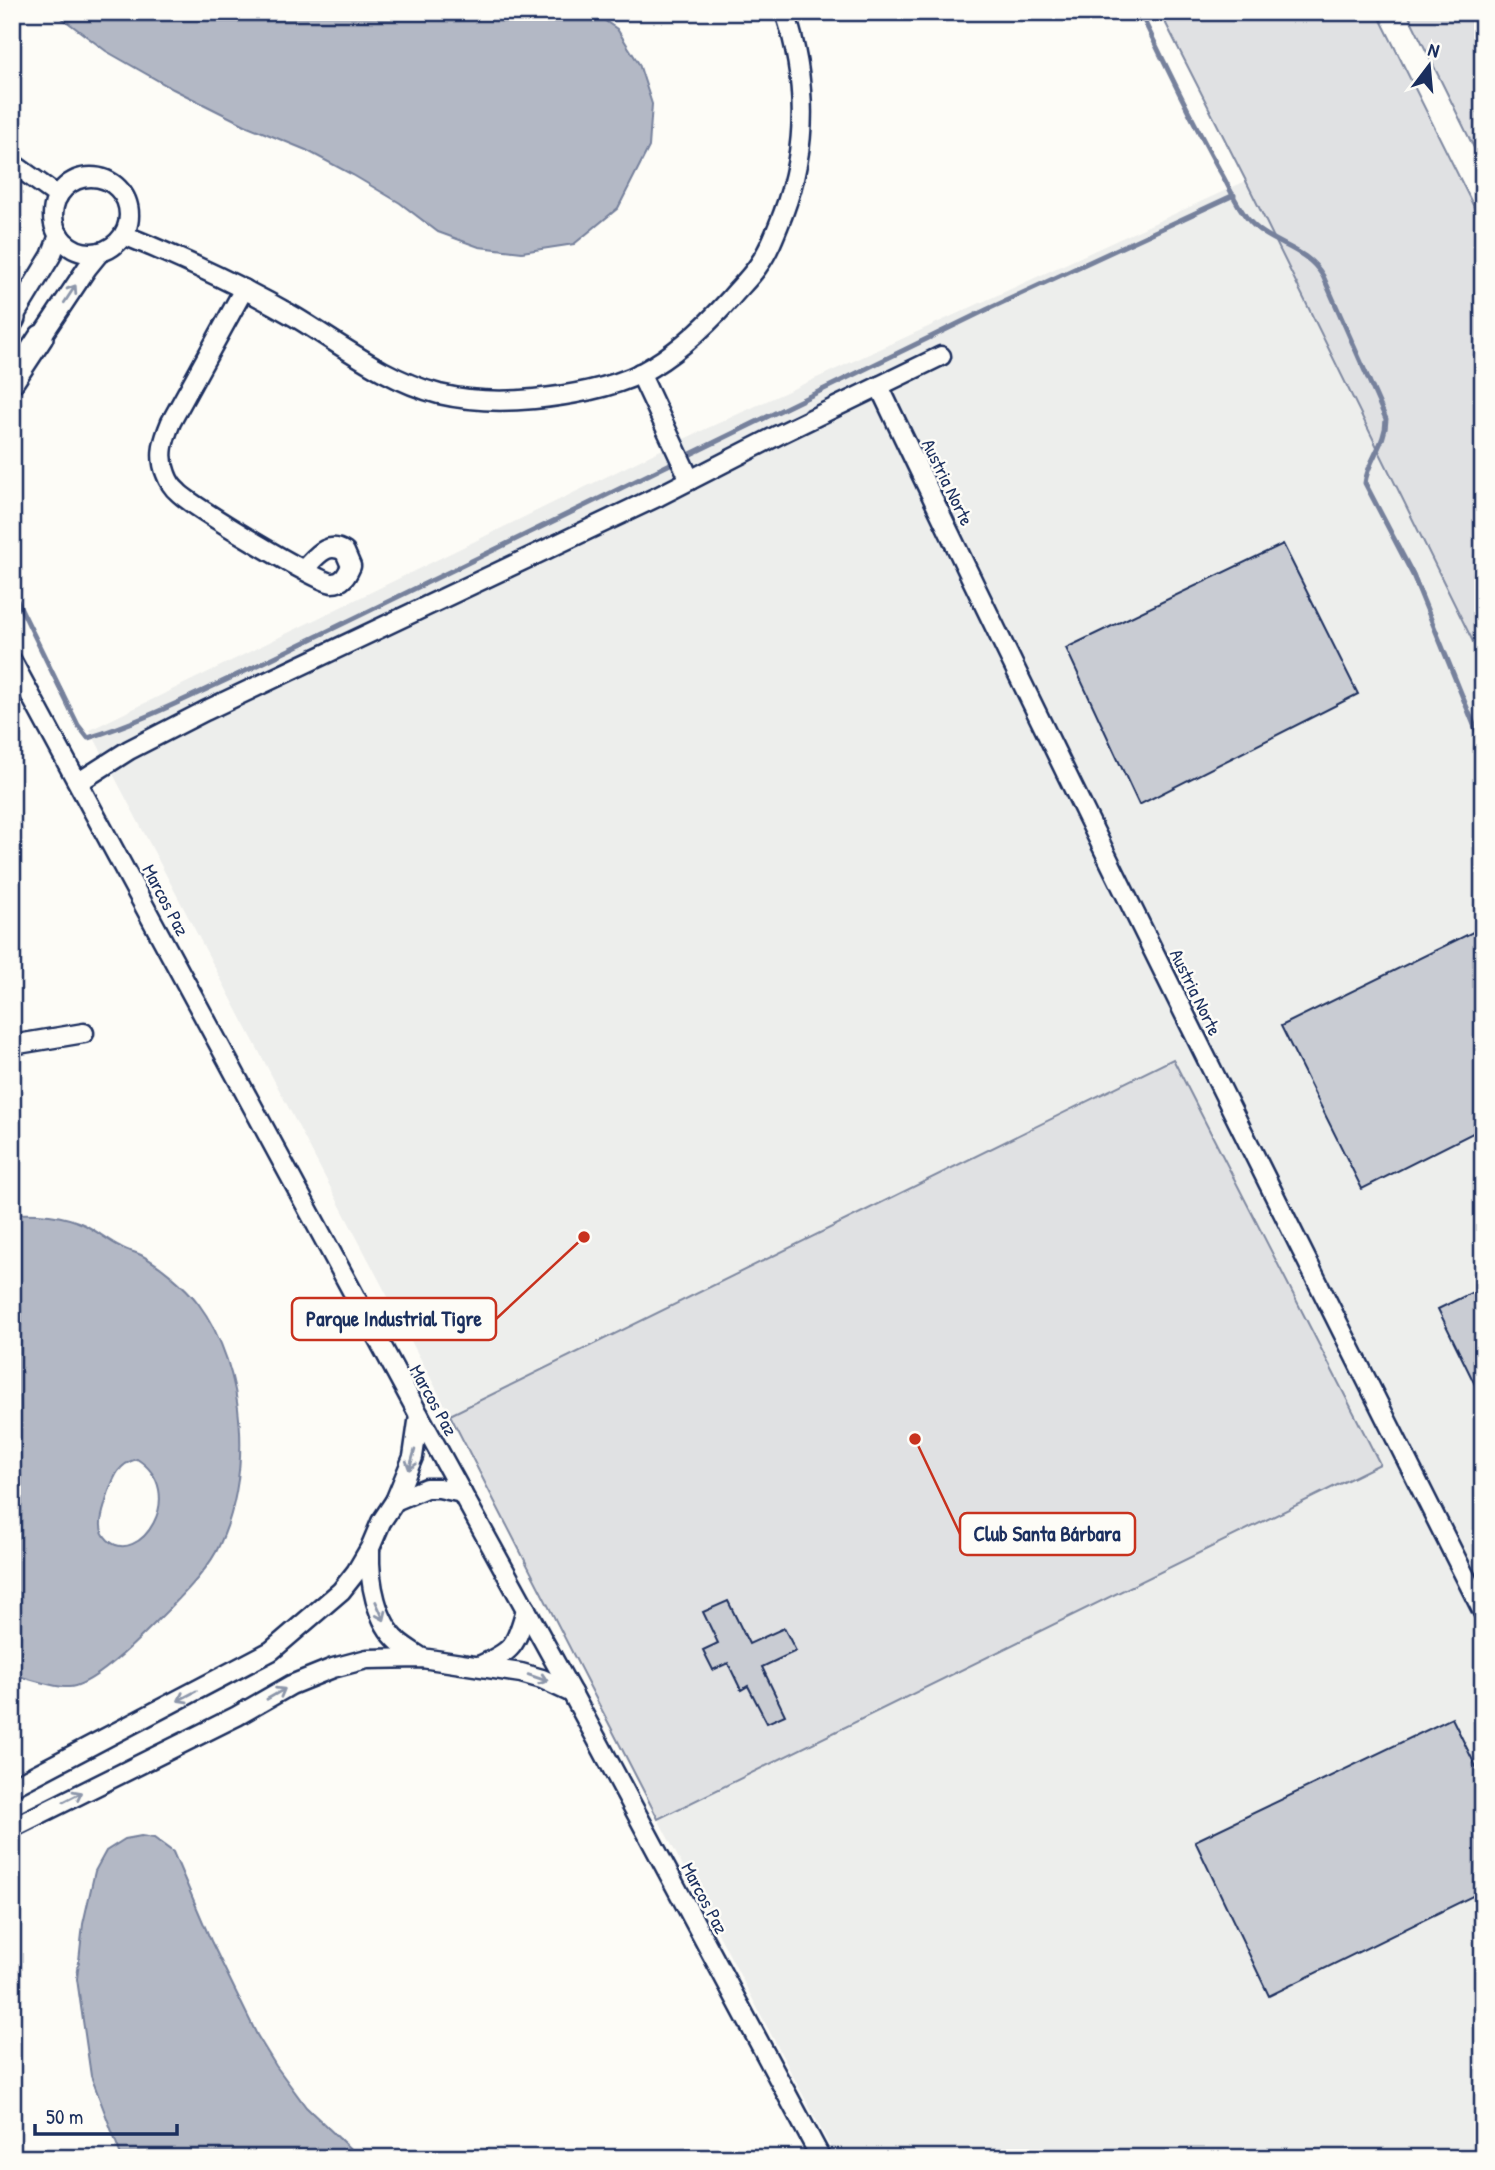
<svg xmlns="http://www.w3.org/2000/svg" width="1495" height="2170" font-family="'Patrick Hand',sans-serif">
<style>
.built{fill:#edeeec}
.green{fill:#e0e1e3;stroke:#7e88a0;stroke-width:2}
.water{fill:#b3b8c5;stroke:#76819c;stroke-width:2;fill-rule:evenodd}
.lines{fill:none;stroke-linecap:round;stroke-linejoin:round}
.stream{stroke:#76819c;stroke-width:5}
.building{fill:#c9ccd3;stroke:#1b2f5e;stroke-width:2}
.minor-casing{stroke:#1b2f5e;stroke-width:23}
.tertiary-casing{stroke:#1b2f5e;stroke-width:28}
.minor{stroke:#fdfcf7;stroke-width:18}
.tertiary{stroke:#fdfcf7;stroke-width:23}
.oneway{stroke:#8c96aa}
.labels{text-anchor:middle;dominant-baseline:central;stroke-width:5;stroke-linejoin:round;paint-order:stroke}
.street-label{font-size:19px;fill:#1b2f5e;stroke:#fdfcf7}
.leader{fill:none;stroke:#c8321e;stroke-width:2.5}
.callout-dot{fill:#c8321e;stroke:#fdfcf7;stroke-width:2.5}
.callout{fill:#fdfcf7;stroke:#c8321e;stroke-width:2.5}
.callout-label{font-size:21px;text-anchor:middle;font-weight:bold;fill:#1b2f5e}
</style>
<rect width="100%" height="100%" fill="#fdfcf7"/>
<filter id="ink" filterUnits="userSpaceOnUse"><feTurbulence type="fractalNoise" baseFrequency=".0143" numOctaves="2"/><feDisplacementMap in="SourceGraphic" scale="14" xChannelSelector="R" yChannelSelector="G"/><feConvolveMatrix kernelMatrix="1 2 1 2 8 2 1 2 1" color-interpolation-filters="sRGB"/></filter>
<g filter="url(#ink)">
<path class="built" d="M1246,181L1483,662V2158H836L658,1819L1380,1464L1173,1060L450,1415L90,730L673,444Z"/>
<g class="green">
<path d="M1160,12H1377L1483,225V662L1246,181Z"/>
<path d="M1407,12H1470L1483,38V166Z"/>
<path d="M1173,1059L1380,1464L658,1819L450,1415Z"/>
</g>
<g class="water">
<path d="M54,12H592L617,29L639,64L652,104L649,147L618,208L574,244L522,252L479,247L438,232L400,203L353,175L306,150L245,125L173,89L106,51Z"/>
<path d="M12,1214C37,1213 62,1214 85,1225C98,1232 109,1241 121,1247C128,1251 135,1252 141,1255C160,1265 185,1286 198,1303C247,1369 254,1479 216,1552C202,1578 168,1610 146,1632C131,1647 91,1686 69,1687C55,1688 26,1678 12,1674ZM137,1459C190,1493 138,1568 108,1540C104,1536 101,1532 101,1526C100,1516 106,1504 108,1494C114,1477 118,1464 137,1459Z"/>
<path d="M141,1836L154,1838L173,1852L211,1941L257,2035L276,2066L306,2107L360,2158H122L91,2076L77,1979L83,1924L95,1871L106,1851L125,1839Z"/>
</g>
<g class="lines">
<g class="stream">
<path d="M1140,12C1166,66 1191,119 1220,171C1229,186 1236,205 1247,218C1268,245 1305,245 1323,276L1386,419C1386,444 1368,459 1365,483L1413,575L1483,747"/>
<path d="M12,590L78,725L88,738C144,721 197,693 250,669L986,310L1234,195"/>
</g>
</g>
<g class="building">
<path d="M1283,544L1358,694L1139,805L1066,648Z"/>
<path d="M1483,927V1128L1362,1189L1281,1026Z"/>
<path d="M1483,1287V1401L1438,1309Z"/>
<path d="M728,1601L749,1644L784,1628L796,1651L762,1667L785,1715L767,1723L748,1686L741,1690L728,1663L713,1670L703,1650L718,1643L703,1612Z"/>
<path d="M1452,1718L1483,1781V1891L1269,1996L1195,1841Z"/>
</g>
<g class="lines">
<defs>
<g id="minor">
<path d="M12,163L58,196"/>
<circle cx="91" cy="215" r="38"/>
<path d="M124,235C183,259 240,285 295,317C342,345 385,380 439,394C469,401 503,402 534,399C566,396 612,388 641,373C675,355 705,327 730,299C739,288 750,278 758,266C769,251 776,232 783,214C808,148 807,79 785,12"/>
<path d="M244,289L171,422C164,439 158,455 166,474C168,480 173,488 178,492C191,506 318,582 332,583C343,583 347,575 351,566L345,552C327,540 316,557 304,569"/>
<path d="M13,318L51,256L59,235"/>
<path d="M41,337L87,268L100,252"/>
<path d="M640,373L690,480"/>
<path d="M879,386C1075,797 1278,1205 1483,1612"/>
<path d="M12,661L419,1415L572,1693L821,2158"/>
<path d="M79,782L129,750L205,711L659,496L778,435L941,356"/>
<path d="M12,1045L84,1033"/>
<path d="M395,1501L413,1457L419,1415"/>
<path d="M370,1551C369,1581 376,1622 399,1642C406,1648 415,1653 422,1658"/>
<path d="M479,1666C513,1651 516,1646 526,1609"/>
<path d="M12,1787L271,1651L341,1591L356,1572L370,1548L381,1522L395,1501L426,1488H439L462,1493"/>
<path d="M12,1828L237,1716L291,1685L333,1668L367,1659L422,1658L521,1673L542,1679L572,1693"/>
</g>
<g id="tertiary">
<path d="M12,320L13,318"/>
<path d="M12,381L41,337"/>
</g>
</defs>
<use href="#minor" class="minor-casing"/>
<use href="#tertiary" class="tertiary-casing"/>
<use href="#minor" class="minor"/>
<use href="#tertiary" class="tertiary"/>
</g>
<defs><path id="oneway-shaft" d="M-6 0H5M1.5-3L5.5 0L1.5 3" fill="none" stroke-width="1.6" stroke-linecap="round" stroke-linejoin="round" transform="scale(1.75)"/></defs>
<g class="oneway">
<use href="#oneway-shaft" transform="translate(70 294) rotate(-57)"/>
<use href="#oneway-shaft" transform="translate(412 1460) rotate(106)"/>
<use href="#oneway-shaft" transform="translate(380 1611) rotate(66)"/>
<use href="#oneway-shaft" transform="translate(538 1678) rotate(19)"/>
<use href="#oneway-shaft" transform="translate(276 1694) rotate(-30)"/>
<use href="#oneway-shaft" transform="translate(187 1696) rotate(152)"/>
<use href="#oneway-shaft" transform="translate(73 1797) rotate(-27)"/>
</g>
</g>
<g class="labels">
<g class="street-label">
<text transform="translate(948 482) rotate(64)">Austria Norte</text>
<text transform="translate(166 900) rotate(62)">Marcos Paz</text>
<text transform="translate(1196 992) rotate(64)">Austria Norte</text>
<text transform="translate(434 1400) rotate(61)">Marcos Paz</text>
<text transform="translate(705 1898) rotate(62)">Marcos Paz</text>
</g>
</g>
<path class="leader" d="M584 1237L496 1319M915 1439L960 1534"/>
<g class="callout-dot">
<circle cx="584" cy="1237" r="7"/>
<circle cx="915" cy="1439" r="7"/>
</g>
<g class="callout">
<rect x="292" y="1298" width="204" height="42" rx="7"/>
<rect x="960" y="1513" width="175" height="42" rx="7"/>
</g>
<g class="callout-label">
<text x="394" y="1326">Parque Industrial Tigre</text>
<text x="1047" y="1541">Club Santa Bárbara</text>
</g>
<rect width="1495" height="2170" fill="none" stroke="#fdfcf7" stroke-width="42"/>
<rect x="21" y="21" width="1453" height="2128" fill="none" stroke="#1b2f5e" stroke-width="2.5" filter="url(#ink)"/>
<g transform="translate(1429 66) rotate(16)" stroke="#fdfcf7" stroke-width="5" paint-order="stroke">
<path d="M0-5L12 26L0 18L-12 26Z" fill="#1b2f5e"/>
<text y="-10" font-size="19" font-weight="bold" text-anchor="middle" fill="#1b2f5e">N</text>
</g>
<path d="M35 2124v10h142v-10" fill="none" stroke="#1b2f5e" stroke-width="3.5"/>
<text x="46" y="2124" font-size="21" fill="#1b2f5e" stroke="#fdfcf7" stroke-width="5" paint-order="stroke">50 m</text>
</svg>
